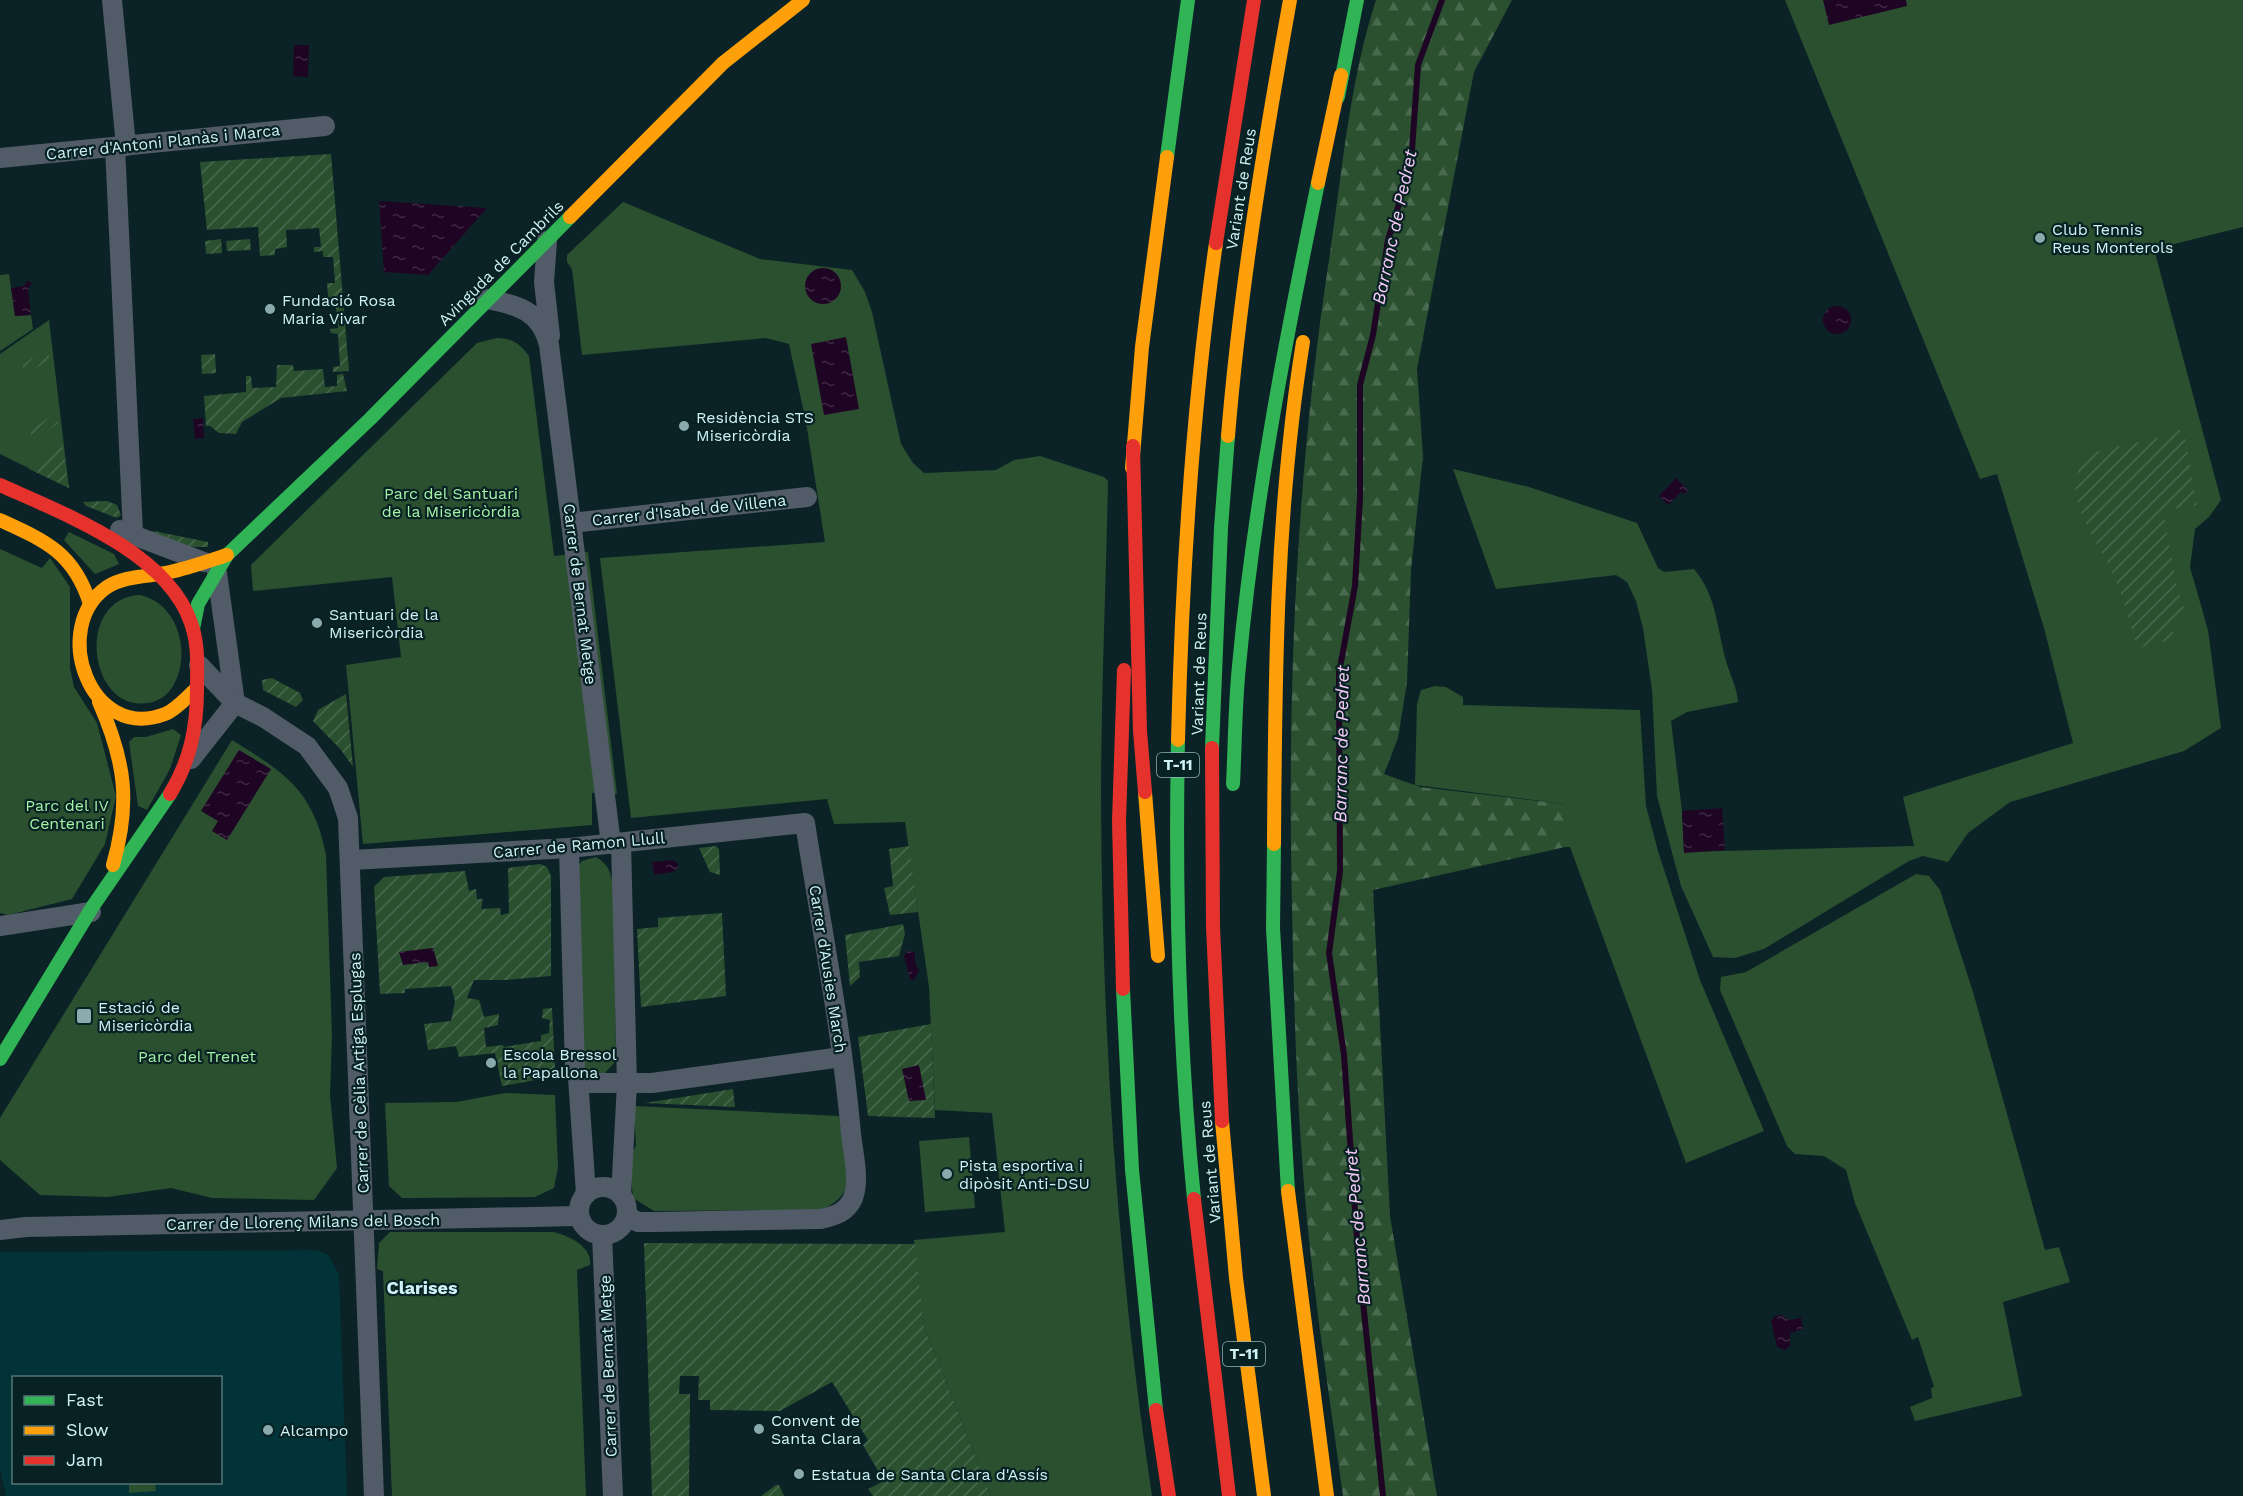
<svg xmlns="http://www.w3.org/2000/svg" width="2243" height="1496" font-family="'Work Sans',sans-serif">
<style>
.built{fill:#013338;fill-rule:evenodd}
.green{fill:#2b5030}
.forest{fill:url(#forest-firs)}
.garden{fill:url(#garden-furrows)}
.water{fill:url(#water-ripples)}
.lines{fill:none;stroke-linecap:round;stroke-linejoin:round}
.stream{stroke:#1f0524;stroke-width:6}
.street{stroke:#525b68;stroke-width:20}
.fast{stroke:#30b455;stroke-width:14}
.slow{stroke:#ff9f0a;stroke-width:14}
.jam{stroke:#e5322d;stroke-width:14}
.poi-dot{fill:#8aaaad;stroke:#082123;stroke-width:2}
.labels{text-anchor:middle;dominant-baseline:central;stroke-width:4.5;stroke-linejoin:round;paint-order:stroke}
.shield{fill:#082123;stroke:#93b3b7;stroke-width:1.5}
.shield-label{font-size:15px;font-weight:bold;fill:#cef2f6}
.street-label{font-size:16px;fill:#cef2f6;stroke:#082123}
.poi-label{font-size:16px;fill:#cef2f6;stroke:#082123;text-anchor:start}
.park-label{font-size:16px;fill:#a5f2a6;stroke:#082123}
.water-label{font-size:18px;font-style:italic;fill:#f6cbf8;stroke:#082123}
.neighbourhood-label{font-size:18px;font-weight:bold;fill:#cef2f6;stroke:#082123}
</style>
<defs>
<pattern id="forest-firs" width="22" height="20" patternUnits="userSpaceOnUse" patternTransform="scale(1.5)"><rect width="22" height="20" fill="#2b5030"/><path d="M5 1l3.5 6h-7zM16 11l3.5 6h-7z" fill="#496a4f"/></pattern>
<pattern id="garden-furrows" width="10" height="10" patternUnits="userSpaceOnUse" patternTransform="scale(1.5)"><rect width="10" height="10" fill="#2b5030"/><path d="M-1 1l2-2M0 10L10 0M9 11l2-2" fill="none" stroke="#496a4f"/></pattern>
<pattern id="water-ripples" width="26" height="14" patternUnits="userSpaceOnUse" patternTransform="scale(1.5)"><rect width="26" height="14" fill="#1f0524"/><path d="M2 4q2-2 4 0t4 0M15 11q2-2 4 0t4 0" fill="none" stroke="#3e2a44"/></pattern>
</defs>
<rect width="100%" height="100%" fill="#0b2326"/>
<path class="built" d="M317,1250L328,1255L339,1274L347,1496H6L0,1468V1252ZM14,1378H220V1482H14Z"/>
<g class="green">
<path d="M1785,0H2243V227L2154,249L2221,500L2209,517L2195,529L2190,567L2208,630L2221,728L2184,751L2010,802L1968,833L1948,862L1923,856L1909,861L1764,949L1735,958L1713,957L1681,886L1657,796L1652,690L1643,628L1636,601L1627,582L1616,575L1496,589L1453,469L1529,487L1637,523L1658,568L1664,572L1694,569C1717,596 1717,629 1726,661C1730,675 1737,687 1738,702L1687,712L1671,721L1682,811L1684,852L1914,846L1903,797L2073,743L2044,628L1997,474L1980,479Z"/>
<path d="M623,202L760,259L852,270L865,292L872,312L901,444L913,463L924,473L996,470L1014,460L1040,456L1104,477L1108,481C1106,587 1101,692 1101,798C1102,1032 1117,1265 1152,1496H991L924,1326L914,1240L1005,1232L992,1113L935,1110L929,987L905,822L834,824L827,799L631,818L600,558L825,542L806,422L789,344L766,338L582,355L572,269L567,262V255Z"/>
<path d="M9,274L15,316L31,315L33,329L0,351V275Z"/>
<path d="M49,320L69,488L0,454V354Z"/>
<path d="M497,338C512,338 520,344 529,356L554,556L588,552L617,794L592,793V825L363,844L346,665L401,657L392,577L253,591L251,565L477,343Z"/>
<path d="M69,532L114,554L119,564L95,574L64,540Z"/>
<path d="M0,549L42,568L50,558L70,587V668L74,687L97,723L116,796L105,844L72,899L8,915L0,913Z"/>
<path d="M138,595C177,600 193,654 173,686C167,696 158,702 147,703C90,712 74,601 138,595Z"/>
<path d="M1435,686L1446,687L1463,697V705L1640,710L1646,806L1658,851L1700,980L1764,1131L1686,1163L1570,847H1565V804L1415,785L1417,704L1421,690Z"/>
<path d="M173,729L181,735L170,769L147,810L138,806L129,742L134,737H146Z"/>
<path d="M232,740C284,772 314,791 326,855L332,1036L330,1095L337,1168L314,1200L212,1198L171,1188L108,1197L40,1195L0,1160V1118Z"/>
<path d="M596,857C609,865 611,873 613,887L616,1051L614,1063L605,1073C594,1073 589,1073 582,1065L575,870L582,861Z"/>
<path d="M1916,874L1929,876L1940,890L1973,992L2045,1250L2059,1247L2070,1282L2003,1302L2022,1396L1915,1421L1910,1407L1932,1398L1931,1388L1934,1387L1918,1337L1912,1340L1855,1203L1846,1170L1824,1156L1795,1154L1787,1146L1720,990L1721,977L1746,972Z"/>
<path d="M505,1093L555,1095L558,1167L554,1188L535,1197L412,1198H402L389,1186L385,1103L456,1102Z"/>
<path d="M634,1106L839,1116C841,1134 852,1178 844,1192C839,1201 829,1206 821,1210L654,1211L633,1198L629,1156L636,1146Z"/>
<path d="M969,1137L975,1208L925,1212L919,1141Z"/>
<path d="M390,1232H553C568,1235 593,1247 590,1265L577,1270L586,1496H392L383,1271L377,1269L379,1243Z"/>
<path d="M129,1483H155L156,1491L129,1493Z"/>
</g>
<path class="forest" d="M1376,0H1512L1474,72L1417,369L1423,456L1411,570L1407,682L1398,738L1384,774L1420,787L1565,804V847L1373,890L1390,1216L1437,1496H1343C1332,1414 1319,1331 1310,1249C1298,1136 1294,1022 1292,909C1287,692 1296,475 1329,260C1342,174 1349,83 1376,0Z"/>
<g class="garden">
<path d="M331,154L349,371L333,372V367L340,366L338,334L331,333L330,329L338,328L336,307H329L327,283H335L333,257H323V251L314,252V247H321L319,228L286,230L287,247L275,249V255L260,256L258,227L207,230L200,162Z"/>
<path d="M221,239L222,253L206,254L205,241Z"/>
<path d="M250,239L251,250L227,251L226,241Z"/>
<path d="M48,347L49,359L23,377V365Z"/>
<path d="M215,354L216,373L202,374L201,355Z"/>
<path d="M277,365H293L294,371L323,369L325,387L337,386V375L343,374L347,391L281,398L242,422L236,434L219,433L210,426H206L204,396L246,392V376H251L252,388L276,387Z"/>
<path d="M56,412L58,423L32,442L31,431Z"/>
<path d="M2179,429L2185,438L2197,505L2163,511L2176,582L2186,615L2172,625L2174,639L2137,648C2130,623 2124,598 2113,574C2099,541 2050,485 2092,454C2099,449 2142,442 2154,439C2164,436 2169,430 2179,429Z"/>
<path d="M62,444L69,488L29,469Z"/>
<path d="M107,501L117,505L121,515L117,518L86,506L83,502Z"/>
<path d="M154,531L208,542V547H190L151,532Z"/>
<path d="M272,678L300,693L303,700L296,707L263,690L262,680Z"/>
<path d="M346,694L353,767L341,750L313,721L318,710Z"/>
<path d="M716,846L719,849L720,875L710,872L699,848Z"/>
<path d="M909,846L918,912L890,915L884,888L893,886L889,849Z"/>
<path d="M540,864L547,867L551,876V976L506,980H474L467,998L479,1000L484,1017L499,1014L498,1025L484,1028L486,1047L503,1045L504,1047L541,1041V1035L549,1033L550,1020L542,1018L543,1009L552,1008L555,1069L547,1078L502,1086L495,1053L459,1057L456,1046L428,1050L424,1024L451,1021L455,1001L451,986L405,989V993L380,994L374,887L384,877L465,871L469,891L476,889L477,899H483L481,909L500,908L501,915L509,913L508,868Z"/>
<path d="M722,913L726,996L641,1007L637,929L658,927V918Z"/>
<path d="M903,924L905,934L899,956L859,962L860,977L850,986L845,935Z"/>
<path d="M931,1024L935,1118L868,1116L858,1037Z"/>
<path d="M733,1089L735,1107L645,1103Z"/>
<path d="M644,1243L915,1244L924,1326L991,1496H873L868,1489L884,1481L863,1445L868,1440L832,1382L780,1411L710,1410V1400H698L699,1376H680L679,1394H690L689,1496H652Z"/>
<path d="M776,1485H779L784,1496H761Z"/>
</g>
<g class="water">
<path d="M1823,0H1906L1907,6L1829,25Z"/>
<path d="M294,45H309L308,77L293,76Z"/>
<path d="M379,201L487,208L428,275L384,272Z"/>
<circle cx="823" cy="286" r="18"/>
<path d="M27,281L32,283L28,289L31,315L15,316L11,288L24,286Z"/>
<circle cx="1837" cy="320" r="14"/>
<path d="M846,337L859,409L824,415L811,344Z"/>
<path d="M203,418L204,438L195,439L193,419Z"/>
<path d="M1676,478L1688,490L1684,494L1681,492L1668,505L1659,496Z"/>
<path d="M239,750L271,769L227,840L212,831L218,821L201,811Z"/>
<path d="M1722,808L1725,850L1684,853L1682,811Z"/>
<path d="M673,860L678,863V868L673,872L654,875L652,862Z"/>
<path d="M433,948L438,966L429,967L428,962L403,965L399,952Z"/>
<path d="M908,951L915,952V962L919,971L914,980L910,979L904,956Z"/>
<path d="M919,1065L926,1100L909,1101L902,1069Z"/>
<path d="M1781,1315L1789,1320L1801,1318L1803,1329L1790,1333V1346L1785,1350L1777,1347L1771,1321L1775,1316Z"/>
</g>
<g class="lines">
<path class="stream" d="M1383,1496L1358,1253L1344,1055L1329,953L1340,871L1339,673L1355,586L1360,498V385L1373,335L1388,240L1411,164L1418,65L1442,0"/>
<g class="street">
<path d="M112,0L126,146"/>
<path d="M115,147L133,533"/>
<path d="M0,158L325,126"/>
<path d="M547,241L544,282L550,336"/>
<path d="M487,299C518,305 541,311 549,345L611,844"/>
<path d="M571,523L807,497"/>
<path d="M120,530L204,562"/>
<path d="M217,573L235,703"/>
<path d="M199,665L235,703L263,717L307,746L338,788L348,818L374,1496"/>
<path d="M191,759L235,703"/>
<path d="M569,848L575,1071L584,1083H652L842,1057"/>
<path d="M352,860L569,848L805,823C821,926 842,1030 851,1134C853,1153 860,1179 853,1198C847,1212 835,1216 821,1219L656,1222H638L627,1216"/>
<path d="M0,926L91,912"/>
<path d="M578,1078L586,1194"/>
<circle cx="603" cy="1211" r="24"/>
<path d="M621,1195L627,1084L621,843"/>
<path d="M0,1230L26,1227L579,1216"/>
<path d="M602,1235L613,1496"/>
</g>
<g class="fast">
<path d="M1338,97L1357,0"/>
<path d="M1167,157L1188,0"/>
<path d="M193,629L198,604L227,555L370,419L570,217"/>
<path d="M1178,740C1175,893 1179,1047 1194,1199"/>
<path d="M1212,748L1221,528L1228,436"/>
<path d="M1233,784C1235,745 1235,705 1239,666C1254,504 1285,342 1318,183"/>
<path d="M1274,844L1273,928L1288,1191"/>
<path d="M1123,989L1132,1170L1156,1410"/>
<path d="M0,1059L93,906L170,794"/>
</g>
<g class="slow">
<path d="M1318,183L1341,75"/>
<path d="M570,217L723,63L803,0"/>
<path d="M1228,436C1240,289 1264,145 1290,0"/>
<path d="M1132,468L1142,347L1167,157"/>
<path d="M0,520C46,541 74,553 90,604"/>
<path d="M197,688C188,696 176,710 165,714C90,743 49,627 107,587C126,575 149,577 170,572C189,568 208,561 227,555"/>
<path d="M99,702C125,761 131,802 113,865"/>
<path d="M1178,740C1182,574 1192,408 1216,243"/>
<path d="M1145,792L1158,956"/>
<path d="M1274,844C1275,676 1276,508 1303,342"/>
<path d="M1222,1121L1236,1278L1264,1496"/>
<path d="M1288,1191L1327,1496"/>
</g>
<g class="jam">
<path d="M1216,243L1254,0"/>
<path d="M1133,446L1140,731L1145,792"/>
<path d="M0,485C62,513 167,552 191,623C199,645 197,667 197,690C197,728 190,761 170,794"/>
<path d="M1212,748L1213,927L1222,1121"/>
<path d="M1123,989L1119,821L1124,670"/>
<path d="M1194,1199L1229,1496"/>
<path d="M1156,1410L1169,1496"/>
</g>
</g>
<g class="poi-dot">
<circle cx="2040" cy="238" r="6"/>
<circle cx="270" cy="309" r="6"/>
<circle cx="684" cy="426" r="6"/>
<circle cx="317" cy="623" r="6"/>
<rect x="76" y="1008" width="16" height="16" rx="3"/>
<circle cx="491" cy="1063" r="6"/>
<circle cx="947" cy="1174" r="6"/>
<circle cx="759" cy="1429" r="6"/>
<circle cx="268" cy="1430" r="6"/>
<circle cx="799" cy="1474" r="6"/>
</g>
<g class="labels">
<g class="shield">
<rect x="1157" y="753" width="42" height="24" rx="4.5"/>
<rect x="1223" y="1342" width="42" height="24" rx="4.5"/>
</g>
<g class="shield-label">
<text x="1178" y="765">T-11</text>
<text x="1244" y="1354">T-11</text>
</g>
<g class="street-label">
<text transform="translate(163 142) rotate(-6)">Carrer d'Antoni Planàs i Marca</text>
<text transform="translate(1241 189) rotate(-81)">Variant de Reus</text>
<text transform="translate(501 263) rotate(-45)">Avinguda de Cambrils</text>
<text transform="translate(689 510) rotate(-6)">Carrer d'Isabel de Villena</text>
<text transform="translate(580 594) rotate(83)">Carrer de Bernat Metge</text>
<text transform="translate(1199 674) rotate(-88)">Variant de Reus</text>
<text transform="translate(579 845) rotate(-5)">Carrer de Ramon Llull</text>
<text transform="translate(828 969) rotate(81)">Carrer d'Ausies March</text>
<text transform="translate(359 1073) rotate(-92)">Carrer de Cèlia Artiga Esplugas</text>
<text transform="translate(1210 1162) rotate(-95)">Variant de Reus</text>
<text transform="translate(303 1222) rotate(-1)">Carrer de Llorenç Milans del Bosch</text>
<text transform="translate(608 1366) rotate(-92)">Carrer de Bernat Metge</text>
</g>
<g class="poi-label">
<text x="2052" y="229">Club Tennis<tspan x="2052" dy="18">Reus Monterols</tspan></text>
<text x="282" y="300">Fundació Rosa<tspan x="282" dy="18">Maria Vivar</tspan></text>
<text x="696" y="417">Residència STS<tspan x="696" dy="18">Misericòrdia</tspan></text>
<text x="329" y="614">Santuari de la<tspan x="329" dy="18">Misericòrdia</tspan></text>
<text x="98" y="1007">Estació de<tspan x="98" dy="18">Misericòrdia</tspan></text>
<text x="503" y="1054">Escola Bressol<tspan x="503" dy="18">la Papallona</tspan></text>
<text x="959" y="1165">Pista esportiva i<tspan x="959" dy="18">dipòsit Anti-DSU</tspan></text>
<text x="771" y="1420">Convent de<tspan x="771" dy="18">Santa Clara</tspan></text>
<text x="280" y="1430">Alcampo</text>
<text x="811" y="1474">Estatua de Santa Clara d'Assís</text>
</g>
<g class="park-label">
<text x="451" y="493">Parc del Santuari<tspan x="451" dy="18">de la Misericòrdia</tspan></text>
<text x="67" y="805">Parc del IV<tspan x="67" dy="18">Centenari</tspan></text>
<text x="197" y="1056">Parc del Trenet</text>
</g>
<g class="water-label">
<text transform="translate(1394 227) rotate(-78)">Barranc de Pedret</text>
<text transform="translate(1341 744) rotate(-89)">Barranc de Pedret</text>
<text transform="translate(1357 1227) rotate(-95)">Barranc de Pedret</text>
</g>
<g class="neighbourhood-label">
<text x="422" y="1287">Clarises</text>
</g>
</g>
<rect x="12" y="1376" width="210" height="108" fill="#082123" stroke="#577577" stroke-width="1.5"/>
<rect x="24" y="1396" width="30" height="9" fill="#30b455" stroke="#577577" stroke-width="1.5"/>
<text x="66" y="1406" font-size="18" fill="#cef2f6">Fast</text>
<rect x="24" y="1426" width="30" height="9" fill="#ff9f0a" stroke="#577577" stroke-width="1.5"/>
<text x="66" y="1436" font-size="18" fill="#cef2f6">Slow</text>
<rect x="24" y="1456" width="30" height="9" fill="#e5322d" stroke="#577577" stroke-width="1.5"/>
<text x="66" y="1466" font-size="18" fill="#cef2f6">Jam</text>
</svg>
